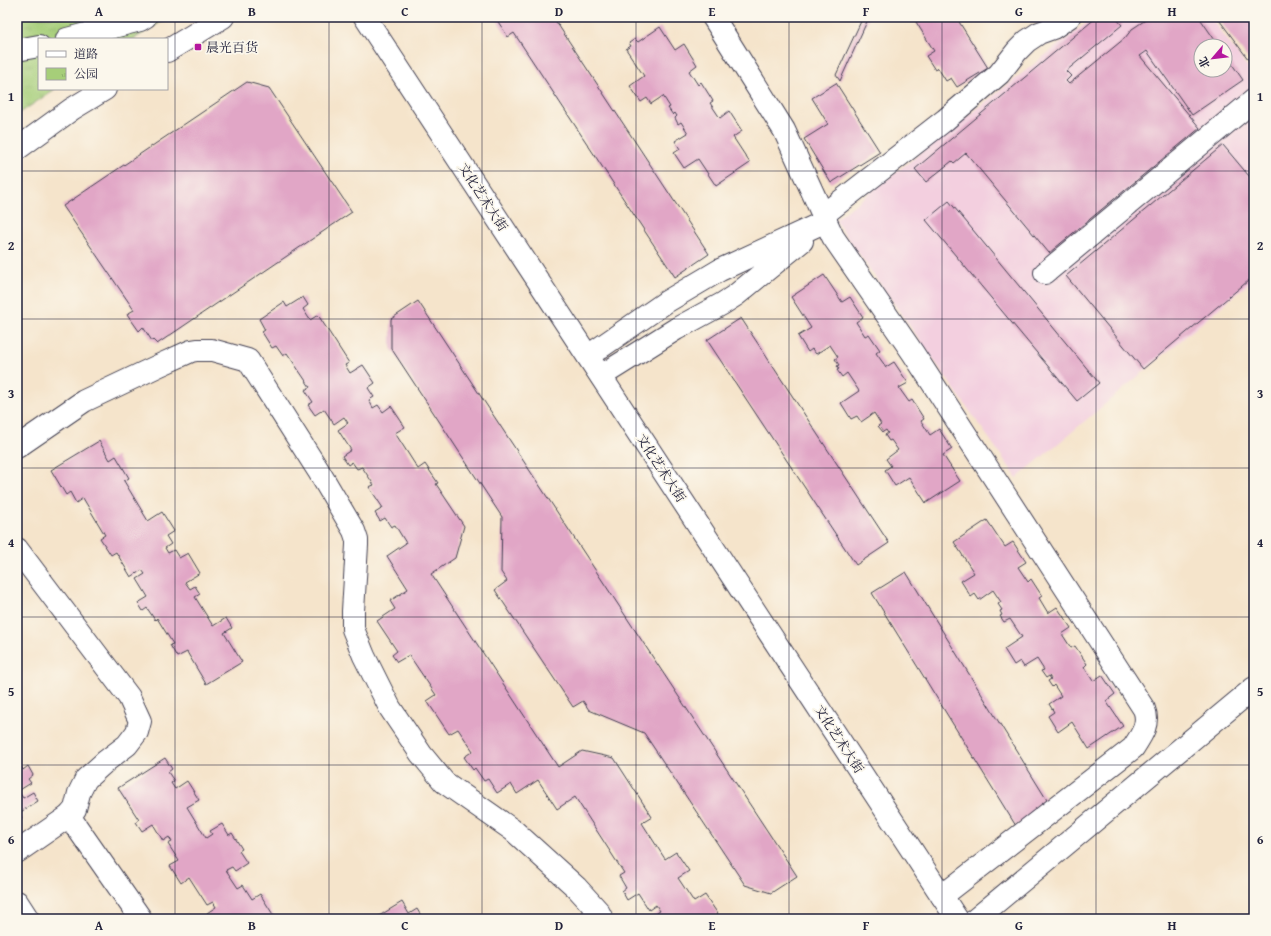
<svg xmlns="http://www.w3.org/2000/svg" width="1271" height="936" font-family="'Gentium Book Plus','Noto Serif SC',serif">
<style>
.built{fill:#f3cfdf;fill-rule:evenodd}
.park{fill:url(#park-tufts);stroke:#64785a}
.building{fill:#e1a6c6}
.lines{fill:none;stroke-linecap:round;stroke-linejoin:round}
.minor-casing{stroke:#423f51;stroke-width:24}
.minor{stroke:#fff;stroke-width:22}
.grid{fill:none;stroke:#22223b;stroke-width:1;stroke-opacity:0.55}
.poi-dot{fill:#b5179e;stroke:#fbf7ec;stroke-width:1.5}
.labels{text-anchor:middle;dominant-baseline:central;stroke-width:3.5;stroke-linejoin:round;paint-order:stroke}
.poi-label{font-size:13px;fill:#22223b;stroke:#fbf7ec;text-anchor:start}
.street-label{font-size:13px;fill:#22223b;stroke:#fbf7ec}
.neatline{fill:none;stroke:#22223b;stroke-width:1.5}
.grid-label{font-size:13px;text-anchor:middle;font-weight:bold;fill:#22223b}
</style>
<defs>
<pattern id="park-tufts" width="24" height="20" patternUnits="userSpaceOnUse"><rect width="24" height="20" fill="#a6ce79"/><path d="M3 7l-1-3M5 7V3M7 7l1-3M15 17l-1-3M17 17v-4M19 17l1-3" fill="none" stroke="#8fb16a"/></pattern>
</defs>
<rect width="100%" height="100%" fill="#fbf7ec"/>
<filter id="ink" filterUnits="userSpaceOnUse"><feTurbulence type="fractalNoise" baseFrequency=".025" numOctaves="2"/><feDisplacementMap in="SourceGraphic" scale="8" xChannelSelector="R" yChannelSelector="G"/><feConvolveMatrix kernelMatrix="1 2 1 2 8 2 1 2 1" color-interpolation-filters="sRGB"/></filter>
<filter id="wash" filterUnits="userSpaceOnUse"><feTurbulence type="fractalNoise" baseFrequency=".012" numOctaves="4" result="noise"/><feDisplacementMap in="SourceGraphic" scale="16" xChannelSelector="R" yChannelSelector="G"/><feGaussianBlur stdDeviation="0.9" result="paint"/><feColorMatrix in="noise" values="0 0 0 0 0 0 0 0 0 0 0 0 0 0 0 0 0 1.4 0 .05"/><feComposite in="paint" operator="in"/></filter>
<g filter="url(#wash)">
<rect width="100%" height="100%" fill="#f5e4cb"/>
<path class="built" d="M1094,17H1210L1254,76V279L1017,478L835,220ZM1201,46H1225V70H1201Z"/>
<path class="park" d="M17,17H169L134,39H39V89H55L17,115Z"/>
<g id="blocks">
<g class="building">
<path d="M495,17H553L709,254L675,277L514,33L508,37Z"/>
<path d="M863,17H869L840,81L836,75Z"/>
<path d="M913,17H956L988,68L957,87L951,78L946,81L938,68L935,70L926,56L934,51Z"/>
<path d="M1097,17H1115L1122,25L1066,71L1071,76L1066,81L1069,84L1125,38L1132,29L1150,17H1199L1219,46H1201V70H1225V54L1243,80L1192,115L1147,51L1140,56L1200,128L1049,253L966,153L954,163L952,161L926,182L915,169Z"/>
<path d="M1217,17H1254V67Z"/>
<path d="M660,27L675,50L684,44L697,65L689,71L698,85L701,82L713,101L710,103L720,118L729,111L742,131L733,137L750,163L716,186L698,159L684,168L674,153L680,149L675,141L688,133L681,122L678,124L675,118L677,116L675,113L673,115L668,108L670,107L663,96L651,104L647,98L641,102L630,86L644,76L626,49L631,46L629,43L635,39L638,42Z"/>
<path d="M247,82L269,88L352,212L157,344L153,340L152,341L143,327L139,331L127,314L134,310L63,206Z"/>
<path d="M836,83L880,152L831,183L804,139L828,124L812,98Z"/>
<path d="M1223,145L1254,182V276L1143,369L1066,276Z"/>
<path d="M949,201L1099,383L1077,401L926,220Z"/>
<path d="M824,275L842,302L850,297L863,317L856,322L865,336L869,334L880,350L876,353L886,367L894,362L908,383L899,388L909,402L912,400L924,419L921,421L930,435L939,429L952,449L943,455L960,481L926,503L909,477L895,486L885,470L891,466L886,459L898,450L891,440L889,441L885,435L888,433L886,430L883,432L878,426L881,424L874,413L861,422L857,416L851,419L841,403L859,391L847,373L842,377L837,370L839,369L837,366L839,365L835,359L838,357L830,345L816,354L812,349L808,352L798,336L811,328L791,297Z"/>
<path d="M303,297L308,305L303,309L310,320L318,315L349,363L345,365L350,373L363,365L375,383L368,388L374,397L369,400L373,408L378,405L383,412L391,406L405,427L395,433L418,469L425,464L438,483L436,484L464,526L455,558L431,574L558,767L582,751L614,758L652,817L642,823L665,859L676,852L689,871L678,878L694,902L705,895L718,914L710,919H655L652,916L660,911L656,905L649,910L638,893L627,900L622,891L626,888L619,876L624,873L575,797L557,809L538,780L517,794L511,784L497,793L488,779L484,781L475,768L473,770L464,757L473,751L458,729L449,734L427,701L436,695L409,655L397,662L392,655L397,651L377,621L395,609L390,601L408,589L387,556L406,543L395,525L391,527L385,518L380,521L375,513L383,508L369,487L374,485L362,467L357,469L352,462L348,465L342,456L351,450L338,430L348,423L344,417L334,424L324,409L315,415L308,405L313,402L305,390L310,387L287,353L283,356L276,346L272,348L262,332L265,330L259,319L284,302L287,307Z"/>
<path d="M418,301L797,876L771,893L745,885L644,733L589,710L583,701L573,707L495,590L507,581L501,572L502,517L391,348V319Z"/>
<path d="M741,318L889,543L856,565L707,340Z"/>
<path d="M99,441L110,460L116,456L129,478L124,481L148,521L162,512L174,531L166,536L171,544L165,548L168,553L174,550L179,558L188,553L200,573L185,582L190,589L195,586L200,594L195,597L213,626L226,618L232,628L224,633L242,662L206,684L187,652L177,657L170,645L173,644L157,618L155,620L147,608L143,611L138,603L148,597L137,579L145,574L142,570L131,577L116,552L111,555L100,538L105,535L83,498L76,503L70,492L66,495L51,470Z"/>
<path d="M987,520L1005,547L1013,542L1026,562L1018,567L1028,582L1031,579L1042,596L1039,598L1048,613L1057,607L1071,628L1062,634L1071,648L1075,646L1087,664L1084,667L1093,681L1102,675L1115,694L1106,701L1123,726L1089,749L1072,722L1058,732L1048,716L1054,712L1049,704L1061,696L1054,685L1052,687L1048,681L1051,679L1049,676L1046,678L1041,671L1044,670L1037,659L1024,667L1020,661L1014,665L1004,649L1022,637L1010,619L1004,622L1000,616L1002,615L1000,611L1002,610L998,604L1001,602L993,590L979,600L975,594L971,597L961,581L974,573L954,542Z"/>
<path d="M906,572L1050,805L1016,826L872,593Z"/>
<path d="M165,758L172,769L168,772L174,781L171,783L175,789L187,781L199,800L187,807L206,838L212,834L210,831L222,824L229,835L232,833L242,849L239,851L247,863L235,871L232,867L226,870L238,888L243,885L252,899L260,894L274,916L269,919H211L207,913L216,907L213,902L207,905L189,877L181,883L170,866L179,861L168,844L172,842L169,837L163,841L153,824L142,831L136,822L139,820L118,788Z"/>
<path d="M17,761L23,770L28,766L33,775L28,779L31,783L18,791L23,798L33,792L38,801L19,813L22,818L17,821Z"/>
<path d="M402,902L409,914L417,909L423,919H374Z"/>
</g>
</g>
</g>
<g filter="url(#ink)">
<use href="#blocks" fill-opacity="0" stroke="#423f51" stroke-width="1"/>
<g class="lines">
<defs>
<g id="minor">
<path d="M365,17L957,919"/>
<path d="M713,17L784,130L833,237L913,353L1144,709C1150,724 1141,736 1133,748L942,896"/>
<path d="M67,39L140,20L145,17"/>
<path d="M17,50L39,46"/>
<path d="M167,51L223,17"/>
<path d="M17,149L72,109L105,89"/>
<path d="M823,215L945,120L999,74L1017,51L1027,41L1039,33L1053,28L1069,17"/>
<path d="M1045,273L1254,100"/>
<path d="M588,356L666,302L720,270L826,221"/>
<path d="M601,376L676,329L722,304L736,295L802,241"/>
<path d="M17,447L84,401L160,365L191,351L197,350H212L248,360L318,470L354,531L357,540V545L353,611V629L364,656L390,708L421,754L444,782L514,831L577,888L598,911L602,919"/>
<path d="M17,549L129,697L140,721L137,732L127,745L106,761L86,779L79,793L75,809L69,816L17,852"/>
<path d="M69,816L141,919"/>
<path d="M17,902L28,919"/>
<path d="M976,919L1254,688"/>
</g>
</defs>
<use href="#minor" class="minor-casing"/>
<use href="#minor" class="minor"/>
</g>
</g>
<path class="grid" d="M175,17V919M329,17V919M482,17V919M636,17V919M789,17V919M942,17V919M1096,17V919M17,171H1254M17,319H1254M17,468H1254M17,617H1254M17,765H1254"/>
<rect class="poi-dot" x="194" y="43" width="8" height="8" rx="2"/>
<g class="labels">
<g class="poi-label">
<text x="206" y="47">晨光百货</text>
</g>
<g class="street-label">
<text transform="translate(483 197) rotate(57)">文化艺术大街</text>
<text transform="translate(661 468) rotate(57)">文化艺术大街</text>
<text transform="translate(839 739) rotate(57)">文化艺术大街</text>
</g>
</g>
<rect width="1271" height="936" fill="none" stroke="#fbf7ec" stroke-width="44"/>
<rect x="38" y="38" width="130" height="52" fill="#fbf7ec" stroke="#a4a2a5"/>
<rect x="46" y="51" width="20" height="6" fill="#ffffff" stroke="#a4a2a5"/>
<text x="74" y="58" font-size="12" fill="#22223b">道路</text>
<rect x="46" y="68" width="20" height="12" fill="url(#park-tufts)" stroke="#a4a2a5"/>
<text x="74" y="78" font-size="12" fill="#22223b">公园</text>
<g transform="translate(1213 58) rotate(242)"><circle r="19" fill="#fbf7ec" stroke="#a4a2a5"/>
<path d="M0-3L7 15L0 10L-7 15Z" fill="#b5179e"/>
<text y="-6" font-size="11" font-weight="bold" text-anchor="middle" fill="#22223b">北</text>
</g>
<rect x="22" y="22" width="1227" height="892" class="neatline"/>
<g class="grid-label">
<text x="99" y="16">A</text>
<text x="252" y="16">B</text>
<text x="405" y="16">C</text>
<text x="559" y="16">D</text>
<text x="712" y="16">E</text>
<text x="866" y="16">F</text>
<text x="1019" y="16">G</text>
<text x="1172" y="16">H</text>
<text x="11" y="101">1</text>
<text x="1260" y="101">1</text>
<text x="11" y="250">2</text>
<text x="1260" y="250">2</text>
<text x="11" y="398">3</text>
<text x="1260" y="398">3</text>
<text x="11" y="547">4</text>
<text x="1260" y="547">4</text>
<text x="11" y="696">5</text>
<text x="1260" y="696">5</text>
<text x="11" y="844">6</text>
<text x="1260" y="844">6</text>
<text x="99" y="930">A</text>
<text x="252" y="930">B</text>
<text x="405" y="930">C</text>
<text x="559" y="930">D</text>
<text x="712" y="930">E</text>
<text x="866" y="930">F</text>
<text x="1019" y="930">G</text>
<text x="1172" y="930">H</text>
</g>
</svg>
